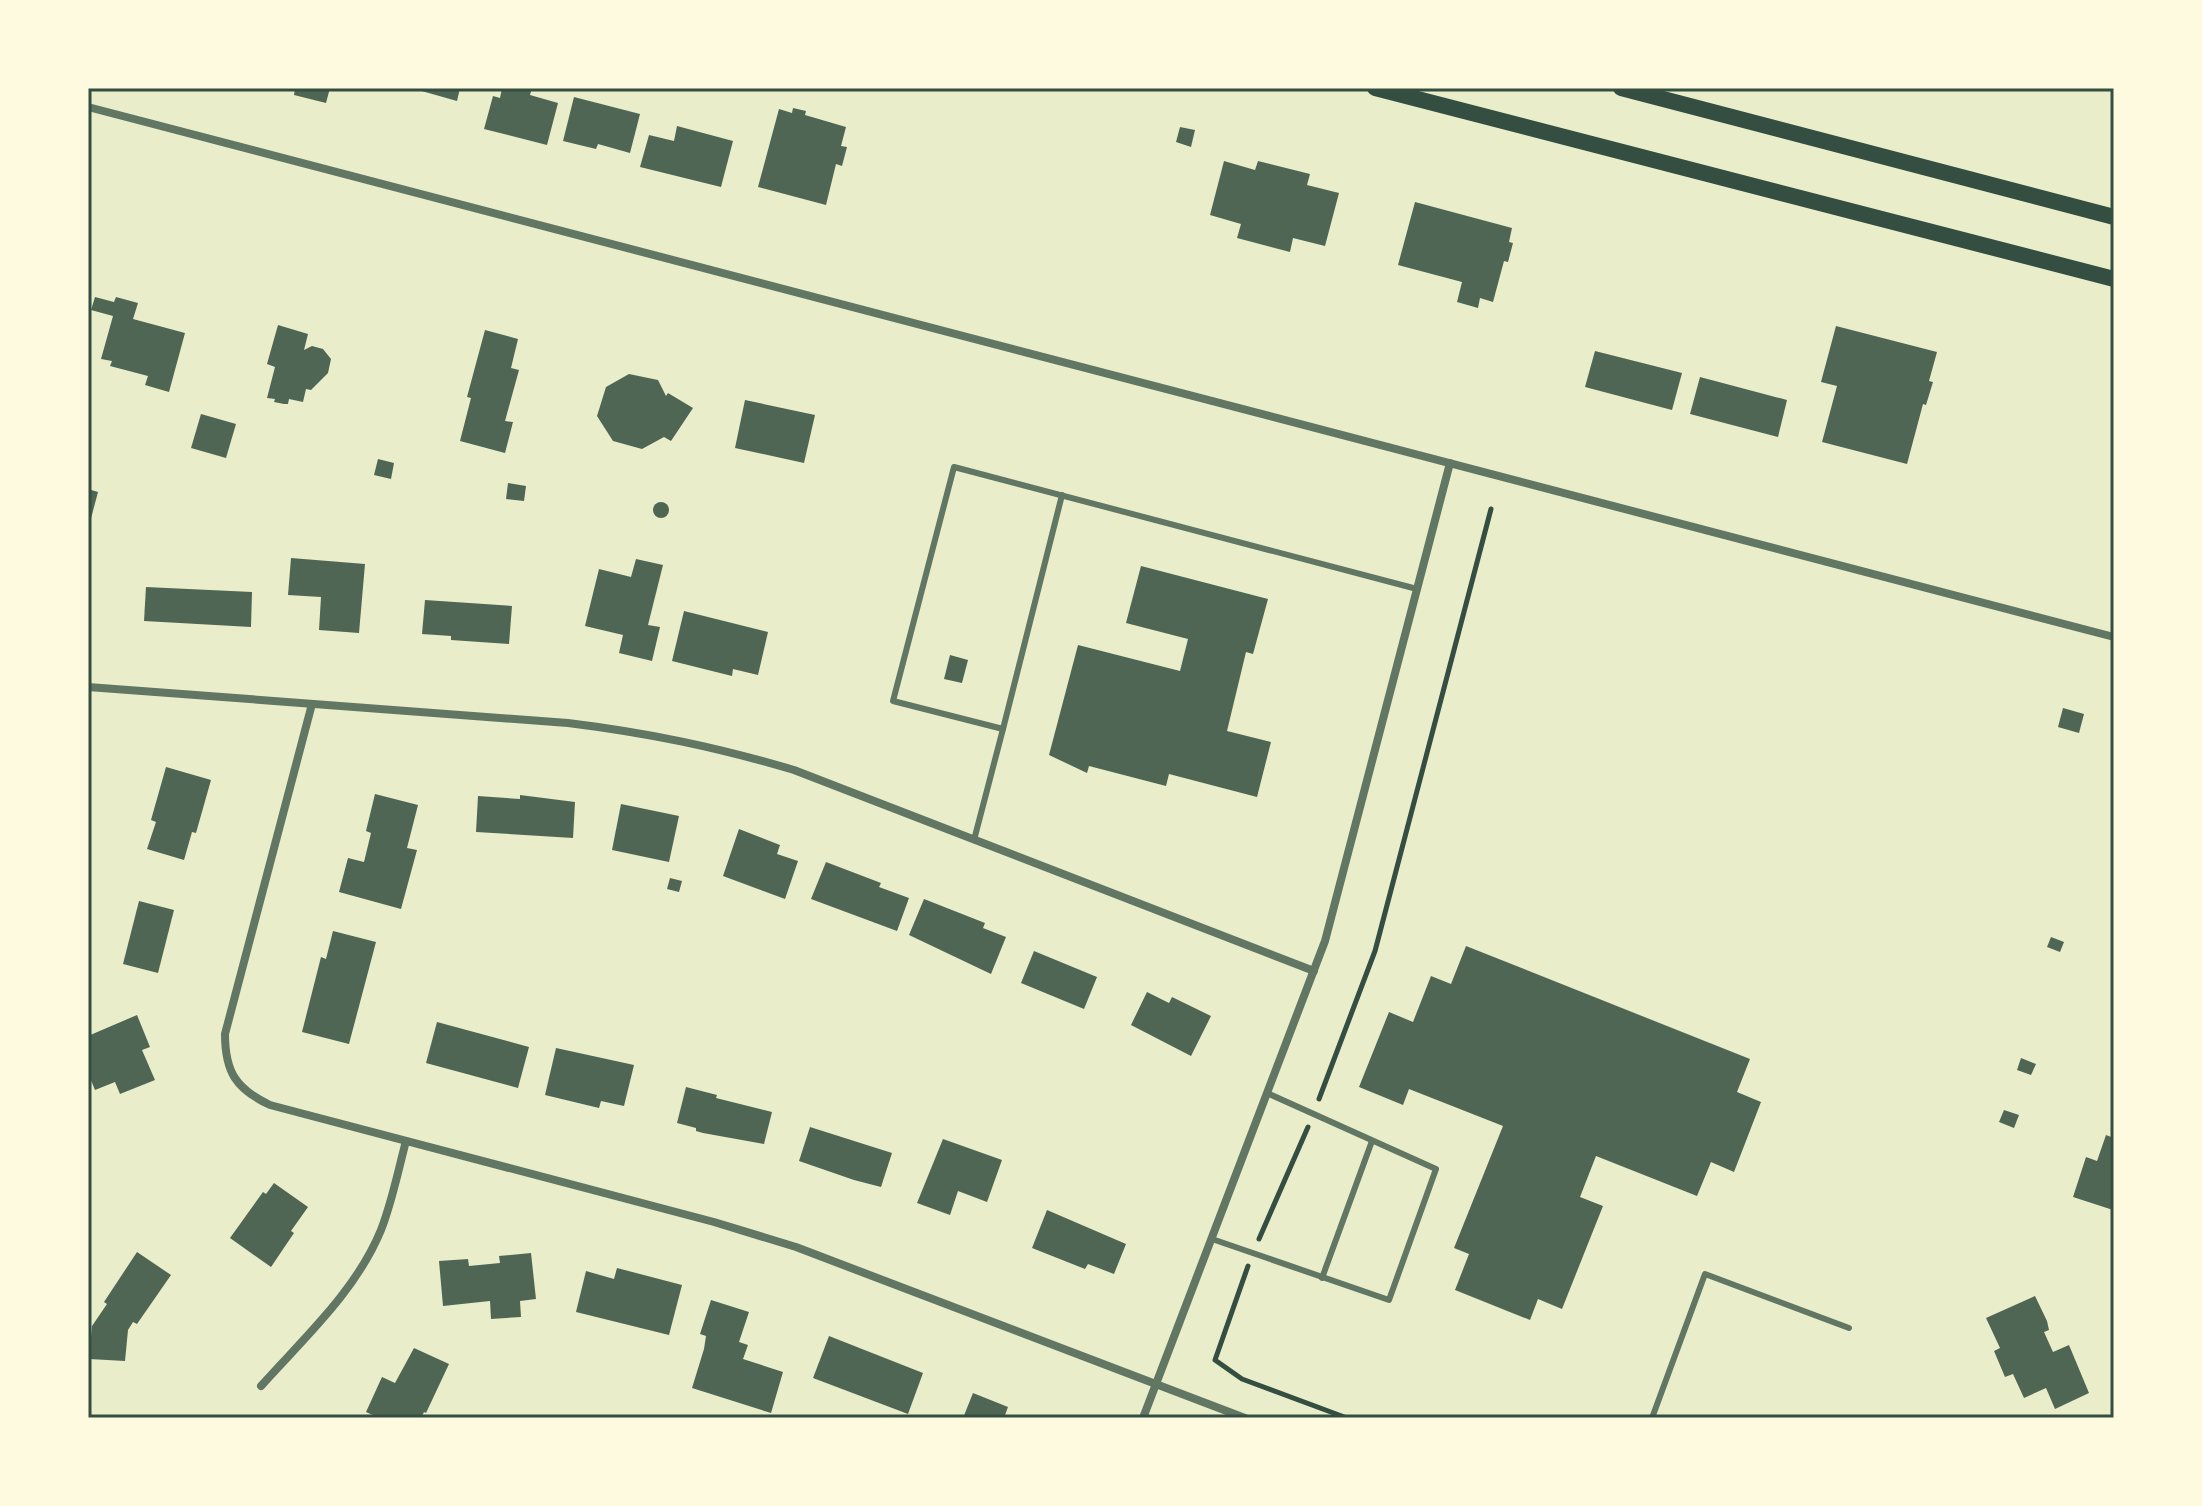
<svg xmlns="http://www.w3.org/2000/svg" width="2202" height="1506" font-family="Arial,sans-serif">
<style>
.building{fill:#4f6655}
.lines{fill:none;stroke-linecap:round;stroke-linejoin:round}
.path{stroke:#344e41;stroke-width:5}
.service{stroke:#617663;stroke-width:6}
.minor{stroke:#617663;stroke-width:8}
.secondary{stroke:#344e41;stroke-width:16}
.neatline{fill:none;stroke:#344e41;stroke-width:3}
</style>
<rect width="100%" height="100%" fill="#e9edc9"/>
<g class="building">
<path d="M295,88H330L326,103L294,95Z"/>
<path d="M411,88H460L457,101Z"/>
<path d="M502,88H532L530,95L558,103L547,145L484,129L493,96L500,98Z"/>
<path d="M574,97L640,114L630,153L598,144L596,149L563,141Z"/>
<path d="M793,108L806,111L805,115L846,127L841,146L847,147L842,166L836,164L826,205L758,187L779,109L792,113Z"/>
<path d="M677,126L733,141L721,187L640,167L649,135L674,141Z"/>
<path d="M1180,127L1195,130L1191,147L1176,142Z"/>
<path d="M1224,161L1255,170L1258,161L1310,174L1307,185L1339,193L1325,246L1293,238L1290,252L1237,238L1241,224L1210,215Z"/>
<path d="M1415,202L1512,228L1509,242L1513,243L1508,262L1504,261L1493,302L1480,298L1478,308L1457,302L1462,282L1398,265Z"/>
<path d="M95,297L114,302L116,297L138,303L133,319L185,333L169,392L145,385L148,376L110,366L112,361L101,359L113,316L91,310Z"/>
<path d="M278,325L308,334L304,350L312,346L323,349L331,359L328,373L311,390L306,389L303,402L289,399L288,404H284L274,402L275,399L267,398L275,367L267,364Z"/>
<path d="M1836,326L1937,352L1929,381L1933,382L1926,405L1923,404L1907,464L1822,442L1837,386L1821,382Z"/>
<path d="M485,330L518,339L511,368L519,370L505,421L513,422L505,453L460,441L471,398L467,397Z"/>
<path d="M1595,351L1682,373L1672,410L1585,387Z"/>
<path d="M629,374L658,380L666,396L668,393L693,408L671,441L664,437L642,449L613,441L597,416L606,387Z"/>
<path d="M1700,377L1787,400L1778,437L1690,414Z"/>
<path d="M745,400L815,415L804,463L735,448Z"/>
<path d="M201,414L236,424L226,458L191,448Z"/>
<path d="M378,459L394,463L391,479L374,475Z"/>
<path d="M508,483L526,486L524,501L506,499Z"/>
<path d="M88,489L98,492L89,526H88Z"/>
<circle cx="661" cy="510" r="8"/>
<path d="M291,558L365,564L359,633L319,630L321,597L288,595Z"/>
<path d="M636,559L663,565L648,625L660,627L652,661L619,653L623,635L585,626L599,569L631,577Z"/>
<path d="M1141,566L1268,599L1253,654L1246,652L1227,731L1271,742L1257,797L1169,774L1166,786L1089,766L1087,773L1049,755L1078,645L1180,671L1188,639L1126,623Z"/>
<path d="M146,587L252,592L251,627L144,621Z"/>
<path d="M425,600L512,606L509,644L451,640V636L422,634Z"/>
<path d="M684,611L768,632L758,675L733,669L732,676L672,661Z"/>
<path d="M950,655L968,660L962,683L944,679Z"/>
<path d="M2063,708L2084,714L2079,733L2058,727Z"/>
<path d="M166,767L211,780L196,833L192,832L184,860L147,849L156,822L151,820Z"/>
<path d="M375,794L418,805L407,848L417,850L401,909L339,892L348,858L364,862L371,833L366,831Z"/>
<path d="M520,795L575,802L573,838L476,832L478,796L520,799Z"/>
<path d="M621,804L679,816L669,862L612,850Z"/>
<path d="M739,829L780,845L777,854L798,861L785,899L723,876Z"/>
<path d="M826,862L881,883L879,887L909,898L897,931L811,899Z"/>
<path d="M670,878L682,881L679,892L667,889Z"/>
<path d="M924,899L985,923L983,928L1006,937L991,974L909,935Z"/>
<path d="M139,901L174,910L158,973L123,964Z"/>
<path d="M333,931L376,942L349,1044L302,1032L321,957L326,959Z"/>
<path d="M2051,937L2064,942L2060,952L2047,947Z"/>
<path d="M1466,946L1750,1059L1737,1092L1761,1102L1734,1172L1711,1162L1697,1196L1596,1156L1580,1197L1603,1206L1562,1309L1538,1299L1530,1320L1455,1290L1469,1254L1454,1248L1503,1126L1409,1089L1403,1105L1359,1087L1389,1012L1413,1022L1431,976L1451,984Z"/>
<path d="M1034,951L1097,977L1084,1009L1021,983Z"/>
<path d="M1147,992L1169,1003L1172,997L1211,1016L1191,1056L1131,1025Z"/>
<path d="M137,1015L150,1047L142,1050L155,1080L120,1094L115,1082L95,1090L88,1073V1036Z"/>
<path d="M437,1022L529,1047L518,1088L426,1063Z"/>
<path d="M556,1048L634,1065L624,1106L601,1101L599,1108L545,1095Z"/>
<path d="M2021,1058L2036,1064L2031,1075L2017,1070Z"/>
<path d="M686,1087L717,1095L716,1098L772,1112L764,1144L703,1133L696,1131V1128L677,1123Z"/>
<path d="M2004,1110L2019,1115L2014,1128L1999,1122Z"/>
<path d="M810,1127L892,1153L881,1187L854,1180L799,1161Z"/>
<path d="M2106,1135L2114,1138L2113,1210L2073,1197L2086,1157L2097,1161Z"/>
<path d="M943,1139L1002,1160L987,1202L958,1191L950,1215L917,1203Z"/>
<path d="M274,1183L308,1207L291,1231L294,1233L271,1267L230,1238L263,1192L266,1194Z"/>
<path d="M1047,1210L1126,1244L1114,1274L1088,1264L1085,1269L1032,1248Z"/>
<path d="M137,1252L171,1275L137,1324L133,1322L128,1330L125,1361L89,1359L92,1326L107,1304L104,1302Z"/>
<path d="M531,1253L536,1299L520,1301L521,1317L491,1319L490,1301L443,1306L439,1261L468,1259L469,1266L500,1263L499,1256Z"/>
<path d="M617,1268L682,1285L669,1335L576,1312L586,1271L614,1279Z"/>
<path d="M2035,1296L2047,1321L2049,1330L2044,1332L2053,1352L2069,1345L2089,1393L2055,1409L2046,1388L2024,1398L2013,1374L2005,1377L1994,1351L2000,1348L1986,1318Z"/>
<path d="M711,1300L749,1312L739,1342L748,1345L743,1359L783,1372L771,1413L692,1388L704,1349L706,1336L700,1334Z"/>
<path d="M829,1336L923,1373L908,1414L813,1378Z"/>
<path d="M414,1348L449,1364L426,1413L424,1412L421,1418H379L366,1412L382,1377L395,1383Z"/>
<path d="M973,1393L1008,1407L1004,1418H963Z"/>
</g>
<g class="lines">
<g class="path">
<path d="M1319,1099L1375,951L1491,509"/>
<path d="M1259,1239L1308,1127"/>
<path d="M1248,1266L1215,1360L1242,1379L1347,1418"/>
</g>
<g class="service">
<path d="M1003,729L1062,495"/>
<path d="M974,840L1003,729L893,701L954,467L1417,589"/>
<path d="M1212,1239L1389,1300L1436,1169L1267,1093"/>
<path d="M1322,1278L1372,1141"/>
<path d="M1652,1418L1705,1274L1849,1328"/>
</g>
<g class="minor">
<path d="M88,107L2114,637"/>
<path d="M88,687L568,723C649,733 716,747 794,770L1314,971"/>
<path d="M312,704L225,1034C225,1072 236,1089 270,1105L714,1222L796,1247L1245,1418"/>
<path d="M261,1386C304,1338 356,1291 381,1230C392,1202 398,1171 406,1141"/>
<path d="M1143,1418L1325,941L1450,463"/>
</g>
<g class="secondary">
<path d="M1375,88L2114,279"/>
<path d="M1621,88L2114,217"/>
</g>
</g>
<rect width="2202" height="1506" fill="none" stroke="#fefae0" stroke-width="180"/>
<rect x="90" y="90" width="2022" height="1326" class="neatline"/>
</svg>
